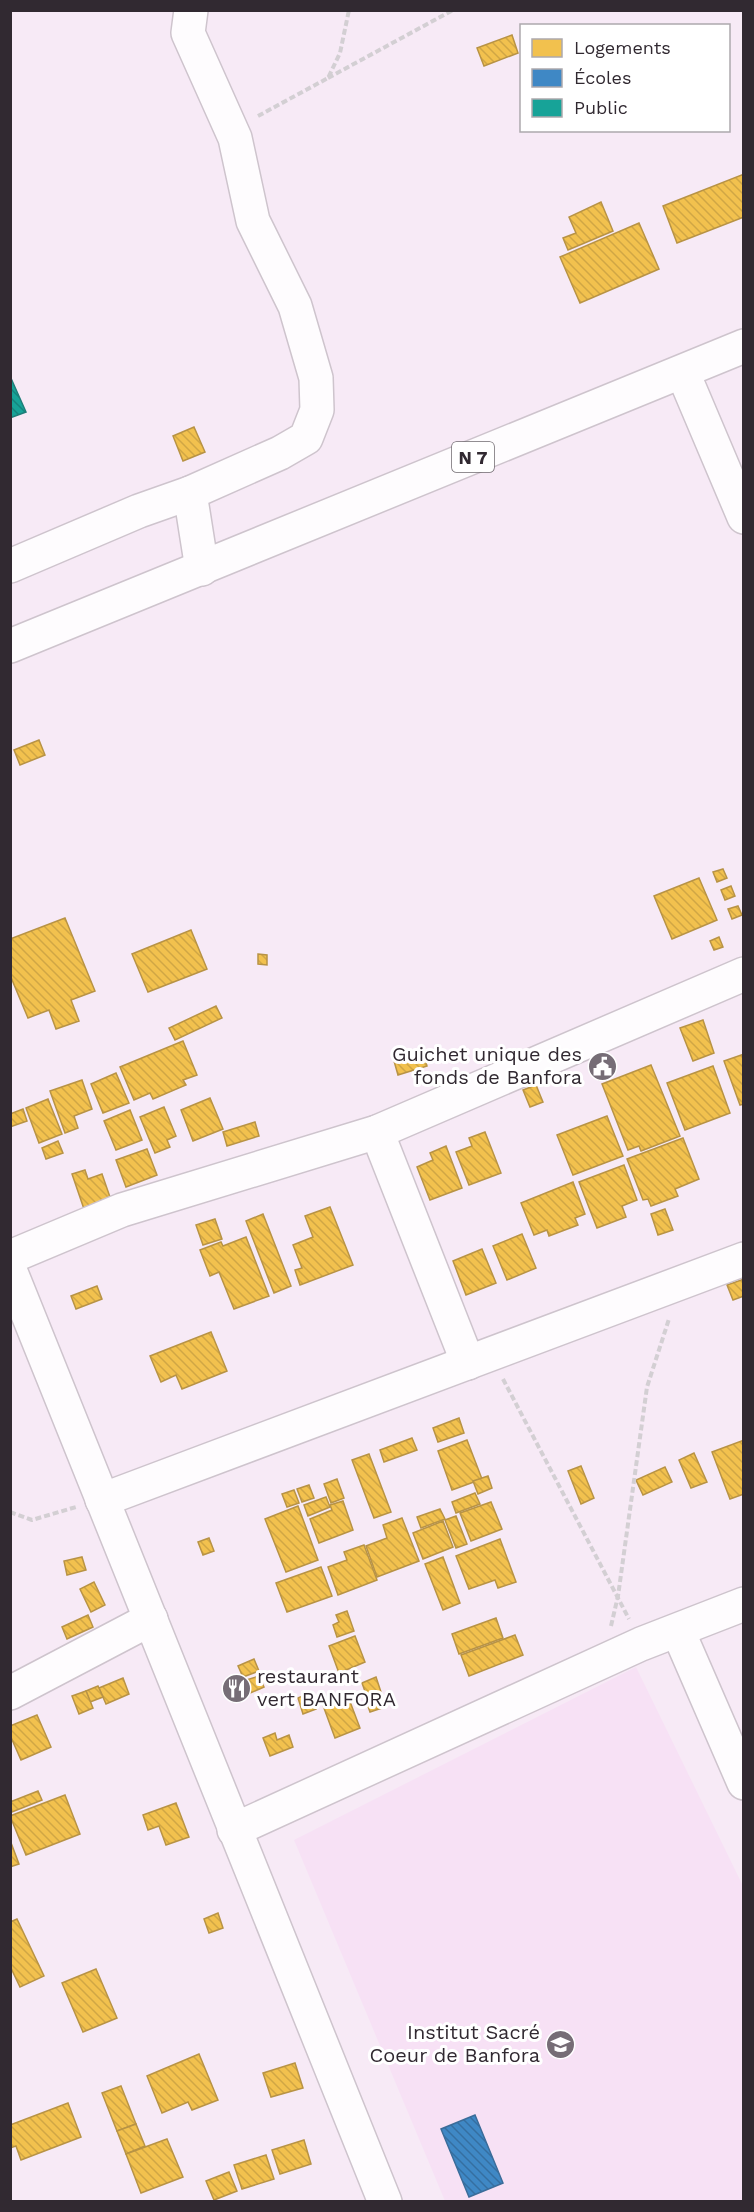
<svg xmlns="http://www.w3.org/2000/svg" width="754" height="2212" font-family="'Work Sans',sans-serif">
<style>
.built{fill:#f7e1f5}
.homes{fill:url(#homes-back-hatch);stroke:#b89345;stroke-width:1.5}
.schools{fill:url(#schools-back-hatch);stroke:#3b6c99;stroke-width:1.5}
.public{fill:url(#public-back-hatch);stroke:#1f7e79;stroke-width:1.5}
.lines{fill:none;stroke-linecap:round;stroke-linejoin:round}
.minor-casing{stroke:#cec4cd;stroke-width:36}
.major-casing{stroke:#cec4cd;stroke-width:36}
.highway-casing{stroke:#cec4cd;stroke-width:36}
.path{stroke:#d3cfd3;stroke-width:4;stroke-dasharray:6 3;stroke-linecap:butt}
.minor{stroke:#fefcfe;stroke-width:33}
.major{stroke:#fefcfe;stroke-width:33}
.highway{stroke:#fefcfe;stroke-width:33}
.labels{text-anchor:middle;dominant-baseline:central;stroke-width:6;stroke-linejoin:round;paint-order:stroke}
.shield{fill:#fff;stroke:#6f696f;stroke-width:1.5}
.shield-label{font-size:18px;font-weight:bold;fill:#312931}
.poi-label{font-size:20px;fill:#312931;stroke:#fff;text-anchor:end}
</style>
<defs>
<pattern id="homes-back-hatch" width="6" height="6" patternUnits="userSpaceOnUse" patternTransform="scale(1.5)"><rect width="6" height="6" fill="#f2c14e"/><path d="M-1 5l2 2M0 0l6 6M5-1l2 2" fill="none" stroke="#d0a645"/></pattern>
<pattern id="schools-back-hatch" width="6" height="6" patternUnits="userSpaceOnUse" patternTransform="scale(1.5)"><rect width="6" height="6" fill="#3f88c5"/><path d="M-1 5l2 2M0 0l6 6M5-1l2 2" fill="none" stroke="#356fa1"/></pattern>
<pattern id="public-back-hatch" width="6" height="6" patternUnits="userSpaceOnUse" patternTransform="scale(1.5)"><rect width="6" height="6" fill="#17a398"/><path d="M-1 5l2 2M0 0l6 6M5-1l2 2" fill="none" stroke="#15857d"/></pattern>
</defs>
<rect width="100%" height="100%" fill="#f7eaf6"/>
<path class="built" d="M636,1667L743,1886V2201H445L294,1840Z"/>
<g class="homes">
<path d="M512,35L518,53L484,66L477,48Z"/>
<path d="M744,174V217L677,243L663,206Z"/>
<path d="M601,202L613,231L568,250L563,238L576,233L569,217Z"/>
<path d="M639,223L659,269L580,303L560,257Z"/>
<path d="M194,427L205,452L183,461L173,436Z"/>
<path d="M39,740L45,755L20,765L14,750Z"/>
<path d="M723,869L727,878L717,882L713,872Z"/>
<path d="M699,878L717,920L672,939L654,896Z"/>
<path d="M731,886L735,896L725,900L721,890Z"/>
<path d="M738,906L742,915L732,919L728,909Z"/>
<path d="M65,918L95,991L71,1000L79,1021L56,1029L49,1010L28,1018L10,975V939Z"/>
<path d="M191,930L207,969L148,992L132,954Z"/>
<path d="M719,937L723,947L714,950L710,941Z"/>
<path d="M258,954L267,955V965L258,964Z"/>
<path d="M216,1006L222,1018L175,1040L169,1028Z"/>
<path d="M703,1020L714,1053L693,1061L680,1028Z"/>
<path d="M183,1041L197,1075L183,1080L186,1085L153,1099L150,1093L134,1100L120,1067Z"/>
<path d="M423,1052L427,1066L398,1075L394,1061Z"/>
<path d="M744,1054V1104L740,1105L724,1061Z"/>
<path d="M651,1065L680,1136L641,1151L639,1146L628,1150L602,1084Z"/>
<path d="M713,1066L730,1113L685,1130L667,1083Z"/>
<path d="M116,1073L129,1103L103,1113L91,1084Z"/>
<path d="M82,1080L92,1109L74,1116L78,1128L65,1133L50,1091Z"/>
<path d="M536,1085L543,1102L530,1107L523,1090Z"/>
<path d="M210,1098L223,1129L193,1141L181,1110Z"/>
<path d="M48,1099L62,1134L39,1143L26,1108Z"/>
<path d="M164,1107L176,1136L167,1140L170,1147L155,1153L140,1117Z"/>
<path d="M23,1109L27,1121L10,1127V1114Z"/>
<path d="M130,1110L142,1140L116,1150L104,1121Z"/>
<path d="M607,1116L623,1156L573,1175L557,1135Z"/>
<path d="M255,1122L259,1136L227,1146L223,1132Z"/>
<path d="M485,1132L501,1173L469,1185L456,1152L472,1146L469,1138Z"/>
<path d="M683,1138L699,1179L675,1189L678,1196L651,1206L648,1199L643,1200L627,1159Z"/>
<path d="M58,1141L63,1153L46,1159L42,1148Z"/>
<path d="M446,1146L462,1188L430,1200L417,1167L433,1160L430,1153Z"/>
<path d="M147,1149L157,1175L126,1187L116,1160Z"/>
<path d="M624,1165L637,1200L622,1206L626,1217L597,1228L579,1182Z"/>
<path d="M85,1170L88,1179L102,1174L111,1200L84,1209L72,1174Z"/>
<path d="M573,1182L585,1214L575,1218L578,1225L549,1236L547,1230L534,1235L521,1203Z"/>
<path d="M330,1207L353,1265L300,1285L295,1270L302,1268L293,1245L313,1237L305,1216Z"/>
<path d="M665,1209L673,1230L658,1235L651,1214Z"/>
<path d="M263,1214L291,1286L274,1293L246,1221Z"/>
<path d="M215,1219L222,1239L203,1245L196,1225Z"/>
<path d="M522,1234L536,1268L507,1280L493,1246Z"/>
<path d="M246,1237L269,1296L234,1309L219,1272L210,1276L200,1250L221,1242L223,1246Z"/>
<path d="M482,1249L496,1283L466,1295L453,1261Z"/>
<path d="M744,1279V1296L733,1300L727,1285Z"/>
<path d="M97,1286L102,1299L76,1309L71,1296Z"/>
<path d="M211,1332L227,1371L182,1389L176,1375L161,1382L150,1356Z"/>
<path d="M459,1418L464,1433L438,1442L433,1428Z"/>
<path d="M412,1438L417,1450L384,1462L380,1450Z"/>
<path d="M467,1440L482,1479L452,1490L438,1451Z"/>
<path d="M744,1440V1494L730,1499L712,1452Z"/>
<path d="M694,1453L707,1482L691,1488L679,1460Z"/>
<path d="M369,1454L391,1512L374,1518L352,1460Z"/>
<path d="M581,1466L594,1498L581,1504L568,1471Z"/>
<path d="M665,1467L672,1482L643,1495L636,1480Z"/>
<path d="M488,1476L492,1488L478,1494L473,1481Z"/>
<path d="M337,1479L344,1498L331,1503L324,1484Z"/>
<path d="M309,1485L314,1498L302,1502L297,1489Z"/>
<path d="M294,1490L299,1503L287,1507L282,1494Z"/>
<path d="M475,1493L480,1504L456,1513L452,1502Z"/>
<path d="M326,1497L330,1507L308,1516L304,1505Z"/>
<path d="M343,1501L353,1530L319,1543L310,1519L332,1510L330,1505Z"/>
<path d="M491,1502L502,1529L471,1541L460,1513Z"/>
<path d="M298,1506L318,1560L286,1572L265,1519Z"/>
<path d="M440,1509L445,1519L421,1528L417,1517Z"/>
<path d="M456,1516L467,1544L456,1548L445,1520Z"/>
<path d="M402,1518L419,1561L377,1577L366,1546L387,1538L383,1525Z"/>
<path d="M443,1521L453,1547L423,1559L413,1533Z"/>
<path d="M209,1538L214,1551L203,1555L198,1542Z"/>
<path d="M500,1539L516,1582L498,1588L495,1580L469,1589L456,1556Z"/>
<path d="M364,1545L377,1580L338,1595L328,1567L347,1560L344,1552Z"/>
<path d="M82,1557L86,1570L67,1575L64,1561Z"/>
<path d="M443,1557L460,1603L443,1610L425,1564Z"/>
<path d="M321,1567L332,1596L287,1612L276,1583Z"/>
<path d="M94,1582L105,1605L91,1612L80,1589Z"/>
<path d="M347,1611L354,1631L337,1637L333,1625L339,1622L336,1615Z"/>
<path d="M88,1615L93,1627L67,1639L62,1627Z"/>
<path d="M496,1618L503,1638L459,1654L452,1634Z"/>
<path d="M515,1635L523,1655L469,1676L461,1655Z"/>
<path d="M355,1636L365,1662L339,1673L329,1646Z"/>
<path d="M254,1659L259,1671L243,1677L238,1666Z"/>
<path d="M259,1676L264,1687L248,1694L243,1681Z"/>
<path d="M376,1677L381,1692L367,1697L362,1683Z"/>
<path d="M123,1678L129,1694L106,1704L99,1688Z"/>
<path d="M98,1686L103,1697L90,1702L86,1691Z"/>
<path d="M86,1691L93,1708L79,1714L72,1696Z"/>
<path d="M346,1691L360,1728L335,1738L321,1700Z"/>
<path d="M379,1692L385,1707L370,1712L365,1698Z"/>
<path d="M310,1693L316,1709L303,1714L298,1698Z"/>
<path d="M37,1715L51,1747L21,1760L10,1735V1726Z"/>
<path d="M275,1733L277,1740L289,1735L293,1747L270,1756L263,1738Z"/>
<path d="M38,1791L42,1800L12,1812L10,1802Z"/>
<path d="M65,1795L80,1834L26,1855L10,1816Z"/>
<path d="M176,1803L189,1837L166,1845L159,1826L148,1830L143,1815Z"/>
<path d="M10,1840L19,1864L10,1867Z"/>
<path d="M218,1913L223,1928L209,1933L204,1919Z"/>
<path d="M17,1919L44,1976L20,1987L10,1966V1922Z"/>
<path d="M96,1969L117,2018L83,2032L62,1983Z"/>
<path d="M199,2054L218,2100L192,2110L188,2102L162,2113L147,2076Z"/>
<path d="M295,2063L303,2088L271,2097L263,2073Z"/>
<path d="M121,2086L136,2124L117,2131L102,2093Z"/>
<path d="M68,2103L81,2137L21,2160L16,2146L10,2148V2125Z"/>
<path d="M136,2124L145,2146L126,2154L117,2131Z"/>
<path d="M167,2139L183,2177L141,2193L126,2154Z"/>
<path d="M304,2140L311,2164L280,2174L272,2150Z"/>
<path d="M266,2155L274,2179L242,2189L234,2165Z"/>
<path d="M229,2172L237,2191L214,2200L206,2181Z"/>
</g>
<path class="schools" d="M475,2115L503,2183L469,2197L441,2129Z"/>
<path class="public" d="M10,376L26,412L10,418Z"/>
<g class="lines">
<defs>
<g id="minor">
<path d="M191,10L188,33L235,138L253,221L295,306L316,378L317,410L306,438L280,453L190,493L202,569"/>
<path d="M683,373L744,517"/>
<path d="M10,566L139,511L190,493"/>
<path d="M377,1132L468,1363"/>
<path d="M10,1257L122,1210L377,1132L744,974"/>
<path d="M102,1500L744,1259"/>
<path d="M678,1631L744,1783"/>
<path d="M10,1693L151,1619"/>
<path d="M234,1830L641,1644L744,1604"/>
</g>
<path id="major" d="M10,1270L385,2202"/>
<path id="highway" d="M10,646L744,346"/>
</defs>
<use href="#minor" class="minor-casing"/>
<use href="#major" class="major-casing"/>
<use href="#highway" class="highway-casing"/>
<g class="path">
<path d="M328,78L453,10"/>
<path d="M258,116L328,78L340,53L349,10"/>
<path d="M503,1379L629,1619"/>
<path d="M10,1512L32,1520L76,1507"/>
<path d="M611,1626L618,1596L647,1387L669,1319"/>
</g>
<use href="#minor" class="minor"/>
<use href="#major" class="major"/>
<use href="#highway" class="highway"/>
</g>
<defs>
<symbol id="civic-disc" viewBox="-11 -11 22 22"><circle r="9.5" fill="#766d76" stroke="#fff"/><path d="M-.6-6.5H3V-4.5H.6V-3L4-1V1h2V6H-6V1h2V-1L-.6-3ZM-1.2 2.5V6h2.4V2.5Z" fill="#fff"/></symbol>
<symbol id="restaurant-disc" viewBox="-11 -11 22 22"><circle r="9.5" fill="#766d76" stroke="#fff"/><path d="M-5-6h1v4h1v-4h1v4h1v-4h1v5L-1.5 .5V6h-2V.5L-5-1ZM5-6V6H3V1.5H1.5Q1.5-4 5-6Z" fill="#fff"/></symbol>
<symbol id="school-disc" viewBox="-11 -11 22 22"><circle r="9.5" fill="#766d76" stroke="#fff"/><path d="M0-5L7-2L0 1L-7-2ZM-4 1L0 2.5L4 1V4Q0 6-4 4Z" fill="#fff"/></symbol>
</defs>
<g fill-rule="evenodd">
<use href="#civic-disc" x="586" y="1050" width="33" height="33"/>
<use href="#restaurant-disc" x="220" y="1672" width="33" height="33"/>
<use href="#school-disc" x="544" y="2028" width="33" height="33"/>
</g>
<g class="labels">
<rect class="shield" x="452" y="442" width="42" height="30" rx="4.5"/>
<g class="shield-label">
<text x="473" y="457">N 7</text>
</g>
<g class="poi-label">
<text x="582" y="1054">Guichet unique des<tspan x="582" dy="23">fonds de Banfora</tspan></text>
<text x="257" y="1676" text-anchor="start">restaurant<tspan x="257" dy="23">vert BANFORA</tspan></text>
<text x="540" y="2032">Institut Sacré<tspan x="540" dy="23">Coeur de Banfora</tspan></text>
</g>
</g>
<rect width="754" height="2212" fill="none" stroke="#312931" stroke-width="24"/>
<rect x="520" y="24" width="210" height="108" fill="#ffffff" stroke="#ada9ad" stroke-width="1.5"/>
<rect x="532" y="39" width="30" height="18" fill="#f2c14e" stroke="#ada9ad" stroke-width="1.5"/>
<text x="574" y="54" font-size="18" fill="#312931">Logements</text>
<rect x="532" y="69" width="30" height="18" fill="#3f88c5" stroke="#ada9ad" stroke-width="1.5"/>
<text x="574" y="84" font-size="18" fill="#312931">Écoles</text>
<rect x="532" y="99" width="30" height="18" fill="#17a398" stroke="#ada9ad" stroke-width="1.5"/>
<text x="574" y="114" font-size="18" fill="#312931">Public</text>
</svg>
